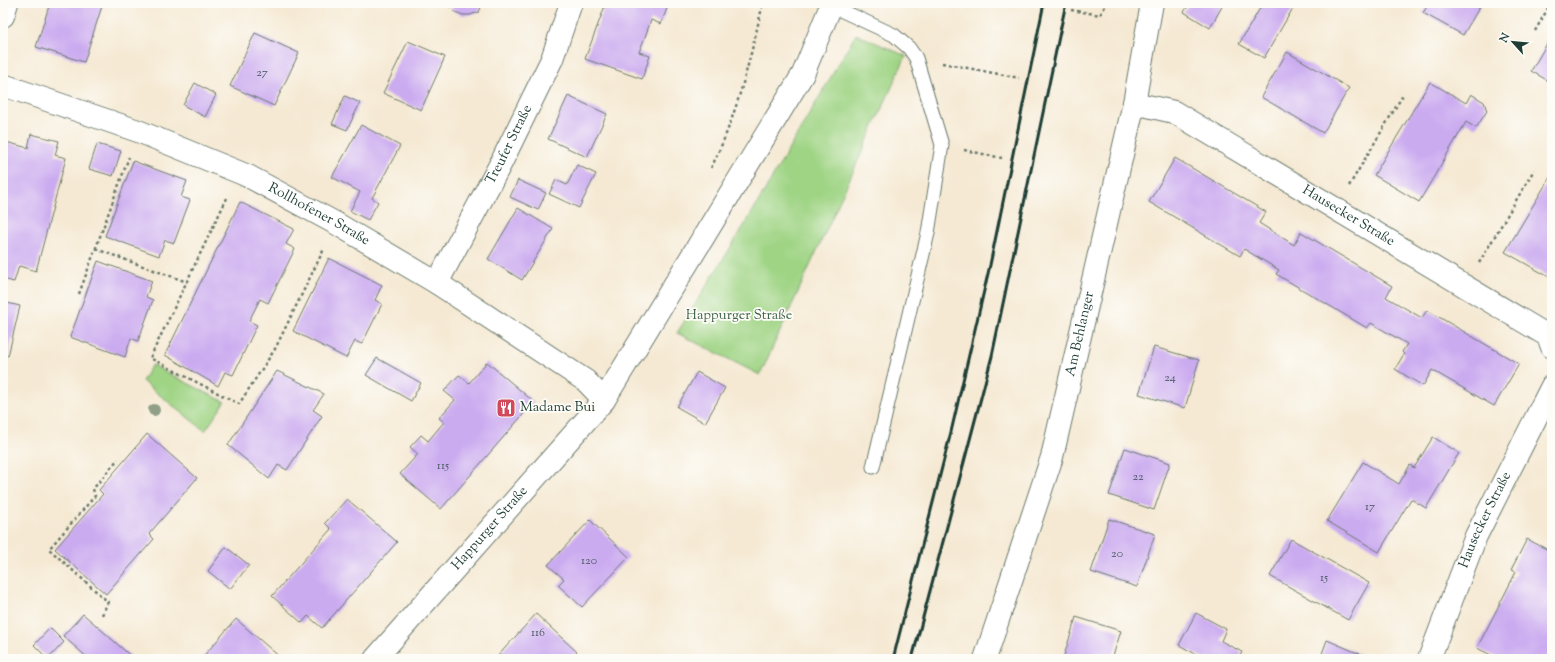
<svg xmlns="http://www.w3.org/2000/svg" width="1555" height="662" font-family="'Sorts Mill Goudy',serif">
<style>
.green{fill:#9fd484;stroke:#5f885c}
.building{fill:#cbabf0}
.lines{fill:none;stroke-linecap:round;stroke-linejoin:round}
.service-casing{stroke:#6a796c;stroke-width:15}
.minor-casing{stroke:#6a796c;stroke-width:24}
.path{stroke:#6a796c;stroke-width:2.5;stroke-dasharray:3 3;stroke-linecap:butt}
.service{stroke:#fff;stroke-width:13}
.minor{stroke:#fff;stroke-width:22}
.rail{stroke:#1f3d34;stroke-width:3}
.tree{fill:#919f87}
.labels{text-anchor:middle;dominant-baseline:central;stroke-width:3.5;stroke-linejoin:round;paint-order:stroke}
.number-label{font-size:12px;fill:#4a5863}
.street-label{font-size:14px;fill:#1f3d34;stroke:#fdfcf7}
.park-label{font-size:14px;fill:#3f6348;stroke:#fdfcf7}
.poi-label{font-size:14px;fill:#1f3d34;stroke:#fdfcf7;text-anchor:start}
</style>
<rect width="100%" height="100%" fill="#fdfcf7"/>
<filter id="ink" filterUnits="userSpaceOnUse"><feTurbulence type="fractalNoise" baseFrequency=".025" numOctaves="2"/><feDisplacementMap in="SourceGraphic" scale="8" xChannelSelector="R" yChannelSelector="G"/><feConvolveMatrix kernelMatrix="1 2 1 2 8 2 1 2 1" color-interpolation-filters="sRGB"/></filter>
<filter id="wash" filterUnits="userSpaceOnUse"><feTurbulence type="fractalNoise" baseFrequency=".012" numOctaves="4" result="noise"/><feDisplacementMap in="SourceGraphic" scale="16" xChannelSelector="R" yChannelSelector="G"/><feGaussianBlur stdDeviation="0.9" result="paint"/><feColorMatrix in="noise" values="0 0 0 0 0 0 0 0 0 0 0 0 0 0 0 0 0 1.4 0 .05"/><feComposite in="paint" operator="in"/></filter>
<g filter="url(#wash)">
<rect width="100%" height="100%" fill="#f5e9d3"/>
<g class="green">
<path d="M856,34L906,56L760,375L677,333L747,221Z"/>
<path d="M152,365L225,402L205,431L142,381Z"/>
</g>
<g id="blocks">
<g class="building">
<path d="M50,3H103L84,62L36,47Z"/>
<path d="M449,3H479L482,5L479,12L470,15H463L455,12L450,7Z"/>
<path d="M606,3H669L661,24L651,20L645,37L639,52L650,56L642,79L585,59Z"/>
<path d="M1190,3H1224L1210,28L1184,12Z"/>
<path d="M1263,3H1296L1264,58L1239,44Z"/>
<path d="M1429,3H1482L1463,35L1423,13Z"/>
<path d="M255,33L299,53L274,106L230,86Z"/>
<path d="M1552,35V83L1531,71Z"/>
<path d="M408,41L445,57L421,110L383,93Z"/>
<path d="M1287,52L1349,88L1323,133L1261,97Z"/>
<path d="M1430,82L1466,103L1471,94L1484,102L1487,111L1476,128L1466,122L1419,202L1374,175Z"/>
<path d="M195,83L216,95L205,117L183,105Z"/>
<path d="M345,96L360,103L347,130L332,124Z"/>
<path d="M568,96L607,114L587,157L548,139Z"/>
<path d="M361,125L400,146L372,198L378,202L368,220L350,211L360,192L332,177Z"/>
<path d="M31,134L59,141L55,155L66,158L36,271L19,266L14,282L3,279V154L6,142L28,148Z"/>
<path d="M97,144L121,151L113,176L89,169Z"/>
<path d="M1175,158L1266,212L1259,223L1294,245L1301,232L1392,286L1386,297L1422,318L1427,310L1519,364L1494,406L1432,370L1423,386L1395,369L1404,354L1402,352L1407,344L1371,323L1367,328L1276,274L1279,270L1244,249L1240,256L1149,202Z"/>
<path d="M133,161L187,181L181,197L190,200L174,243L165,240L159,256L105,236Z"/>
<path d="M577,165L596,174L579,208L549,194L556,180L567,185Z"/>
<path d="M1552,174V272L1549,277L1505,252Z"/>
<path d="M518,180L546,193L538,210L510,197Z"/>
<path d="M240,202L294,229L286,244L295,249L268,303L260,299L249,321L257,325L233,375L225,372L218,386L165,355Z"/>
<path d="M518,208L553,229L522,280L488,259Z"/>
<path d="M329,258L382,285L375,300L382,304L362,344L355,341L346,358L293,331Z"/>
<path d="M98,261L152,281L146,297L153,300L138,341L131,338L125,357L70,337Z"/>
<path d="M3,302L20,306L8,356L3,355Z"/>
<path d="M1154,347L1199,360L1185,408L1139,394Z"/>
<path d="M377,358L421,383L411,401L366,375Z"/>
<path d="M487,362L534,402L441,509L400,474L418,454L410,447L421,435L428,441L444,422L439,418L455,400L444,391L459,375L469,383Z"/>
<path d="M277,371L324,394L313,410L322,416L287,470L278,465L269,479L228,445Z"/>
<path d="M697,372L725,388L705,423L677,407Z"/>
<path d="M147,434L197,478L149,534L154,539L106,594L55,549L103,494L99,490Z"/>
<path d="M1433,437L1459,453L1426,508L1411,499L1379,552L1327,521L1363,462L1399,484L1410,465L1414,468Z"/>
<path d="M1125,448L1170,463L1154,510L1109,495Z"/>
<path d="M347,499L397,542L322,628L308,616L302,623L272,596L331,529L325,523Z"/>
<path d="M1109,519L1155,534L1137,587L1091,572Z"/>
<path d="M590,520L629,557L582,607L558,585L564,579L548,565Z"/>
<path d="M1291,539L1369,583L1348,620L1270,576Z"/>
<path d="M1527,539L1552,552V648L1547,659H1499L1477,648L1516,572L1511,570Z"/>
<path d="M226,547L249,565L230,589L208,571Z"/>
<path d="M1196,613L1226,629L1221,641L1242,652L1238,659H1205L1179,645Z"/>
<path d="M83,614L97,626L134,659H89L63,636Z"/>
<path d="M536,614L577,652L570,659H495Z"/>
<path d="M1076,617L1121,631L1112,659H1063Z"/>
<path d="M236,619L282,659H201Z"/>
<path d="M50,628L64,642L48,659L34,645Z"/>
<path d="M1327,640L1360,654L1358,659H1320Z"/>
</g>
</g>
</g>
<g filter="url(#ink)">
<use href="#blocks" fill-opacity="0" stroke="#6a796c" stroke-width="1"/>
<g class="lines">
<defs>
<path id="service" d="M832,6L894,35L909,48L916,58L942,145L928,233L873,467"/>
<g id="minor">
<path d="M3,16L7,3"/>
<path id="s1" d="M3,85L138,131L248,176L337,224L437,283L586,381L604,400"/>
<path id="s2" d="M1134,103L1174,112L1548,336L1552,347"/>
<path id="s3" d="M437,283L501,163L552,59L571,3"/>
<path id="s4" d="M375,659L604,400L803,74L832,3"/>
<path id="s5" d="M985,659L1052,457L1134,103L1152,3"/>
<path id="s6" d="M1429,659L1476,536L1552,386"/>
</g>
</defs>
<use href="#service" class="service-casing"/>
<use href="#minor" class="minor-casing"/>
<g class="path">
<path d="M1071,10L1100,15L1107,3"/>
<path d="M1535,31L1551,3"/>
<path d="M942,63L1019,78"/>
<path d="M964,150L1002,158"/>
<path d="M711,168C737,116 750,59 763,3"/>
<path d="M1349,186L1403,95"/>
<path d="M227,198L150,358L239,404L275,349L324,249"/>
<path d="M96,249L187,282"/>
<path d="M1479,263L1534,170"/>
<path d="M79,294L129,157"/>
<path d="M102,615L108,602L49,549L95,496L93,489L118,459"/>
</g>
<use href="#service" class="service"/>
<use href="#minor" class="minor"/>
<g class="rail">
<path d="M893,659L951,432L990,265L1044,3"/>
<path d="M912,659L992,356L1066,3"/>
</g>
</g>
<circle class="tree" cx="154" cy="410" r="6"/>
</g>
<defs>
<symbol id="restaurant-square" viewBox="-11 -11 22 22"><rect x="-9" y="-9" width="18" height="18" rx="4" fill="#d1495b" stroke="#fdfcf7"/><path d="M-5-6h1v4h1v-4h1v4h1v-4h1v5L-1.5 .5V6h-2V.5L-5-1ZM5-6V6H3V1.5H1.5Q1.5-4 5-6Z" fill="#fff"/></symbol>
</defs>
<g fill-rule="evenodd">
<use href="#restaurant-square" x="495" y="397" width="22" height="22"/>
</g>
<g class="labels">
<g class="number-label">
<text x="262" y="73">27</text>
<text x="1170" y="378">24</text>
<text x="443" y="466">115</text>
<text x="1138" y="477">22</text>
<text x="1370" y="507">17</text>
<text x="1117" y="554">20</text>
<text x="589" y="561">120</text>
<text x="1324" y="578">15</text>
<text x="538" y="633">116</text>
</g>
<g class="street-label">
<text stroke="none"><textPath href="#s3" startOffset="156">Treufer Straße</textPath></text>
<text stroke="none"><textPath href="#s1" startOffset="342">Rollhofener Straße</textPath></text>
<text stroke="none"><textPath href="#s2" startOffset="244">Hausecker Straße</textPath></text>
<text stroke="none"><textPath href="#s5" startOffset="339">Am Behlanger</textPath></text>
<text stroke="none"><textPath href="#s6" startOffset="150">Hausecker Straße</textPath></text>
<text stroke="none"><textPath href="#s4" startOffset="174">Happurger Straße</textPath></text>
</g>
<g class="park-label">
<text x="739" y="316">Happurger Straße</text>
</g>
<g class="poi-label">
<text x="520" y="408">Madame Bui</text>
</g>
</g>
<rect width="1555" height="662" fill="none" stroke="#fdfcf7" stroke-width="16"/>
<g transform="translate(1513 42) rotate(297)" stroke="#fdfcf7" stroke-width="3" paint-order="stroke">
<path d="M0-3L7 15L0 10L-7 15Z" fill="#1f3d34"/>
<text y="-6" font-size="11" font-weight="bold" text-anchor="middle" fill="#1f3d34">N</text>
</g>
</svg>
